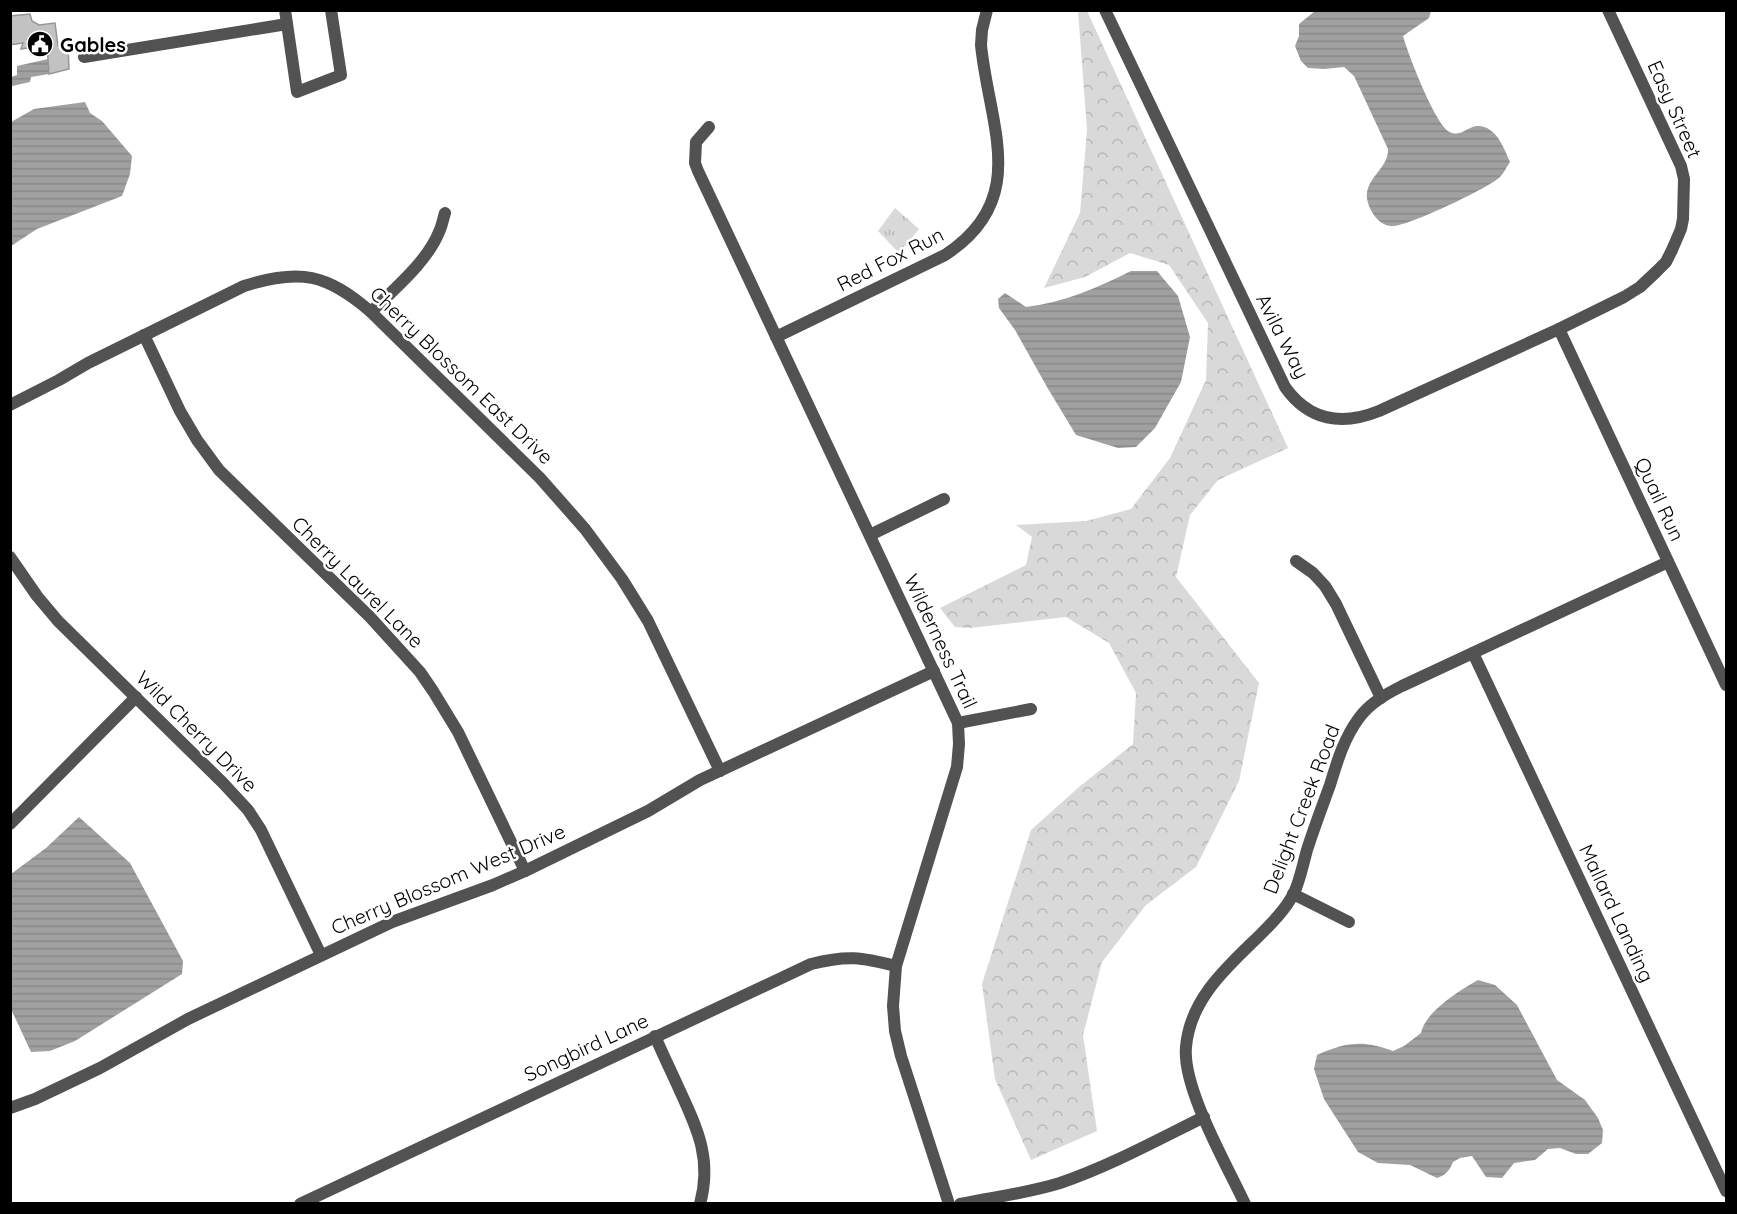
<svg xmlns="http://www.w3.org/2000/svg" width="1737" height="1214" font-family="Quicksand,sans-serif">
<style>
.grass{fill:url(#grass-tufts)}
.forest{fill:url(#forest-crowns)}
.water{fill:url(#water-rules)}
.building{fill:#c2c2c2;stroke:#969696;stroke-width:1.5}
.lines{fill:none;stroke-linecap:round;stroke-linejoin:round}
.minor{stroke:#525252;stroke-width:12}
.labels{text-anchor:middle;dominant-baseline:central;stroke-width:5;stroke-linejoin:round;paint-order:stroke}
.poi-label{font-size:20px;font-weight:bold;fill:#000;stroke:#fff;text-anchor:start}
.street-label{font-size:20px;fill:#000;stroke:#fff}
</style>
<defs>
<pattern id="grass-tufts" width="24" height="20" patternUnits="userSpaceOnUse" patternTransform="scale(1.5)"><rect width="24" height="20" fill="#d9d9d9"/><path d="M3 7l-1-3M5 7V3M7 7l1-3M15 17l-1-3M17 17v-4M19 17l1-3" fill="none" stroke="#b8b8b8"/></pattern>
<pattern id="forest-crowns" width="20" height="18" patternUnits="userSpaceOnUse" patternTransform="scale(1.5)"><rect width="20" height="18" fill="#d9d9d9"/><path d="M2 6a3 3 0 1 1 6 0M12 15a3 3 0 1 1 6 0" fill="none" stroke="#b8b8b8"/></pattern>
<pattern id="water-rules" width="6" height="5" patternUnits="userSpaceOnUse" patternTransform="scale(1.5)"><rect width="6" height="5" fill="#a0a0a0"/><path d="M0 2.5h6" fill="none" stroke="#888"/></pattern>
</defs>
<rect width="100%" height="100%" fill="#fff"/>
<path class="grass" d="M895,208L919,229L899,253L878,231Z"/>
<path class="forest" d="M1078,11H1087L1288,448L1218,480L1190,515L1176,577L1259,683L1239,781L1196,867L1146,905L1102,962L1083,1035L1097,1131L1031,1160L995,1079L982,984L1031,830L1079,787L1133,744L1136,693L1109,643L1066,617L970,628L955,627L940,608L1026,565L1032,537L1016,525L1086,521L1131,509L1170,458L1206,380L1208,323L1169,265L1130,253L1085,277L1044,288L1080,213L1087,130Z"/>
<g class="water">
<path d="M1315,11H1431L1429,18L1403,36C1408,54 1434,121 1448,131C1460,139 1467,126 1478,126C1496,126 1504,148 1510,162C1507,166 1504,173 1500,177C1489,188 1410,225 1394,226C1381,227 1372,215 1368,203C1361,179 1389,170 1388,149L1354,76L1344,67L1324,69L1308,68L1301,61L1295,46L1299,36V24Z"/>
<path d="M48,59L49,74L31,77L30,82L12,86L11,77L17,75V66Z"/>
<path d="M85,102L90,113L102,121L132,156L130,174L122,196L37,229L11,246V122L34,109Z"/>
<path d="M1131,271H1157L1178,296L1190,337L1181,382L1155,428L1136,447L1118,448L1076,435L1047,387L1015,330L999,308L998,299L1005,293L1026,307C1065,302 1097,288 1131,271Z"/>
<path d="M79,817L130,863L183,961L182,974L75,1041L50,1051L31,1052L11,1009V874L46,848Z"/>
<path d="M1478,980L1495,985L1517,1005L1557,1080L1585,1100L1598,1118L1603,1130L1602,1143L1588,1154H1576L1560,1148L1548,1149L1535,1160L1514,1163L1502,1178L1486,1177L1472,1156L1460,1158L1453,1162C1449,1171 1446,1175 1437,1178L1410,1165L1378,1163L1358,1152L1324,1099L1314,1069L1317,1055C1347,1042 1362,1040 1393,1051L1404,1046L1421,1033C1425,1012 1460,990 1478,980Z"/>
</g>
<path class="building" d="M30,14L32,21L39,25L55,23L58,46L68,47L69,69L49,74L47,45L21,49L23,43L10,45V16Z"/>
<g class="lines">
<g class="minor">
<path d="M285,10L297,92L341,75L331,10"/>
<path d="M1105,10L1285,387C1309,421 1342,426 1379,411L1559,329L1624,297L1640,287L1656,272L1666,262L1672,250L1681,229L1683,219L1684,179L1681,166L1608,10"/>
<path d="M84,57L287,24"/>
<path d="M709,127L696,142L695,163L698,171L958,723L959,744L957,767L896,966L893,1006L895,1031L901,1056L949,1204"/>
<path d="M371,312C394,289 427,262 439,232C442,226 443,219 445,213"/>
<path d="M1559,329L1726,685"/>
<path d="M144,335L180,411L197,440L219,470L370,617L420,672L433,691L458,732L525,871"/>
<path d="M776,337L945,255C1031,199 989,126 981,45L982,30L987,10"/>
<path d="M10,405L59,380L88,363L244,286C300,268 327,274 371,312L540,478L585,529L622,579L648,621L720,771"/>
<path d="M870,535L944,499"/>
<path d="M10,557L37,596L58,621L223,783L248,810L261,830L321,955"/>
<path d="M1296,561L1313,573L1325,586L1336,604L1381,698"/>
<path d="M1473,653L1726,1191"/>
<path d="M958,723L1031,709"/>
<path d="M10,824L136,697"/>
<path d="M1293,894L1349,922"/>
<path d="M655,1036C663,1055 672,1073 680,1091C698,1130 712,1160 700,1204"/>
<path d="M10,1108L35,1099L100,1068L188,1019L392,922L493,885L525,871L648,811L700,780L934,671"/>
<path d="M300,1204L811,964C847,955 861,957 896,966"/>
<path d="M960,1204C994,1197 1028,1193 1060,1183C1110,1166 1157,1140 1204,1117"/>
<path d="M1245,1204C1227,1165 1182,1088 1186,1047C1190,999 1227,967 1259,936C1271,924 1286,909 1294,893C1300,880 1303,864 1307,850C1314,828 1322,807 1330,785C1337,762 1344,738 1359,718C1370,703 1386,694 1402,686L1668,562"/>
</g>
</g>
<defs>
<symbol id="civic-disc" viewBox="-11 -11 22 22"><circle r="9.5" fill="#000" stroke="#fff"/><path d="M-.6-6.5H3V-4.5H.6V-3L4-1V1h2V6H-6V1h2V-1L-.6-3ZM-1.2 2.5V6h2.4V2.5Z" fill="#fff"/></symbol>
</defs>
<g fill-rule="evenodd">
<use href="#civic-disc" x="25" y="29" width="30" height="30"/>
</g>
<g class="labels">
<g class="poi-label">
<text x="60" y="44">Gables</text>
</g>
<g class="street-label">
<text transform="translate(1675 109) rotate(66)">Easy Street</text>
<text transform="translate(890 259) rotate(-27)">Red Fox Run</text>
<text transform="translate(1283 336) rotate(63)">Avila Way</text>
<text transform="translate(462 375) rotate(44)">Cherry Blossom East Drive</text>
<text transform="translate(1660 499) rotate(65)">Quail Run</text>
<text transform="translate(358 582) rotate(45)">Cherry Laurel Lane</text>
<text transform="translate(941 641) rotate(65)">Wilderness Trail</text>
<text transform="translate(197 731) rotate(45)">Wild Cherry Drive</text>
<text transform="translate(1301 809) rotate(-69)">Delight Creek Road</text>
<text transform="translate(448 879) rotate(-23)">Cherry Blossom West Drive</text>
<text transform="translate(1617 913) rotate(65)">Mallard Landing</text>
<text transform="translate(586 1047) rotate(-25)">Songbird Lane</text>
</g>
</g>
<rect width="1737" height="1214" fill="none" stroke="#000000" stroke-width="24"/>
</svg>
